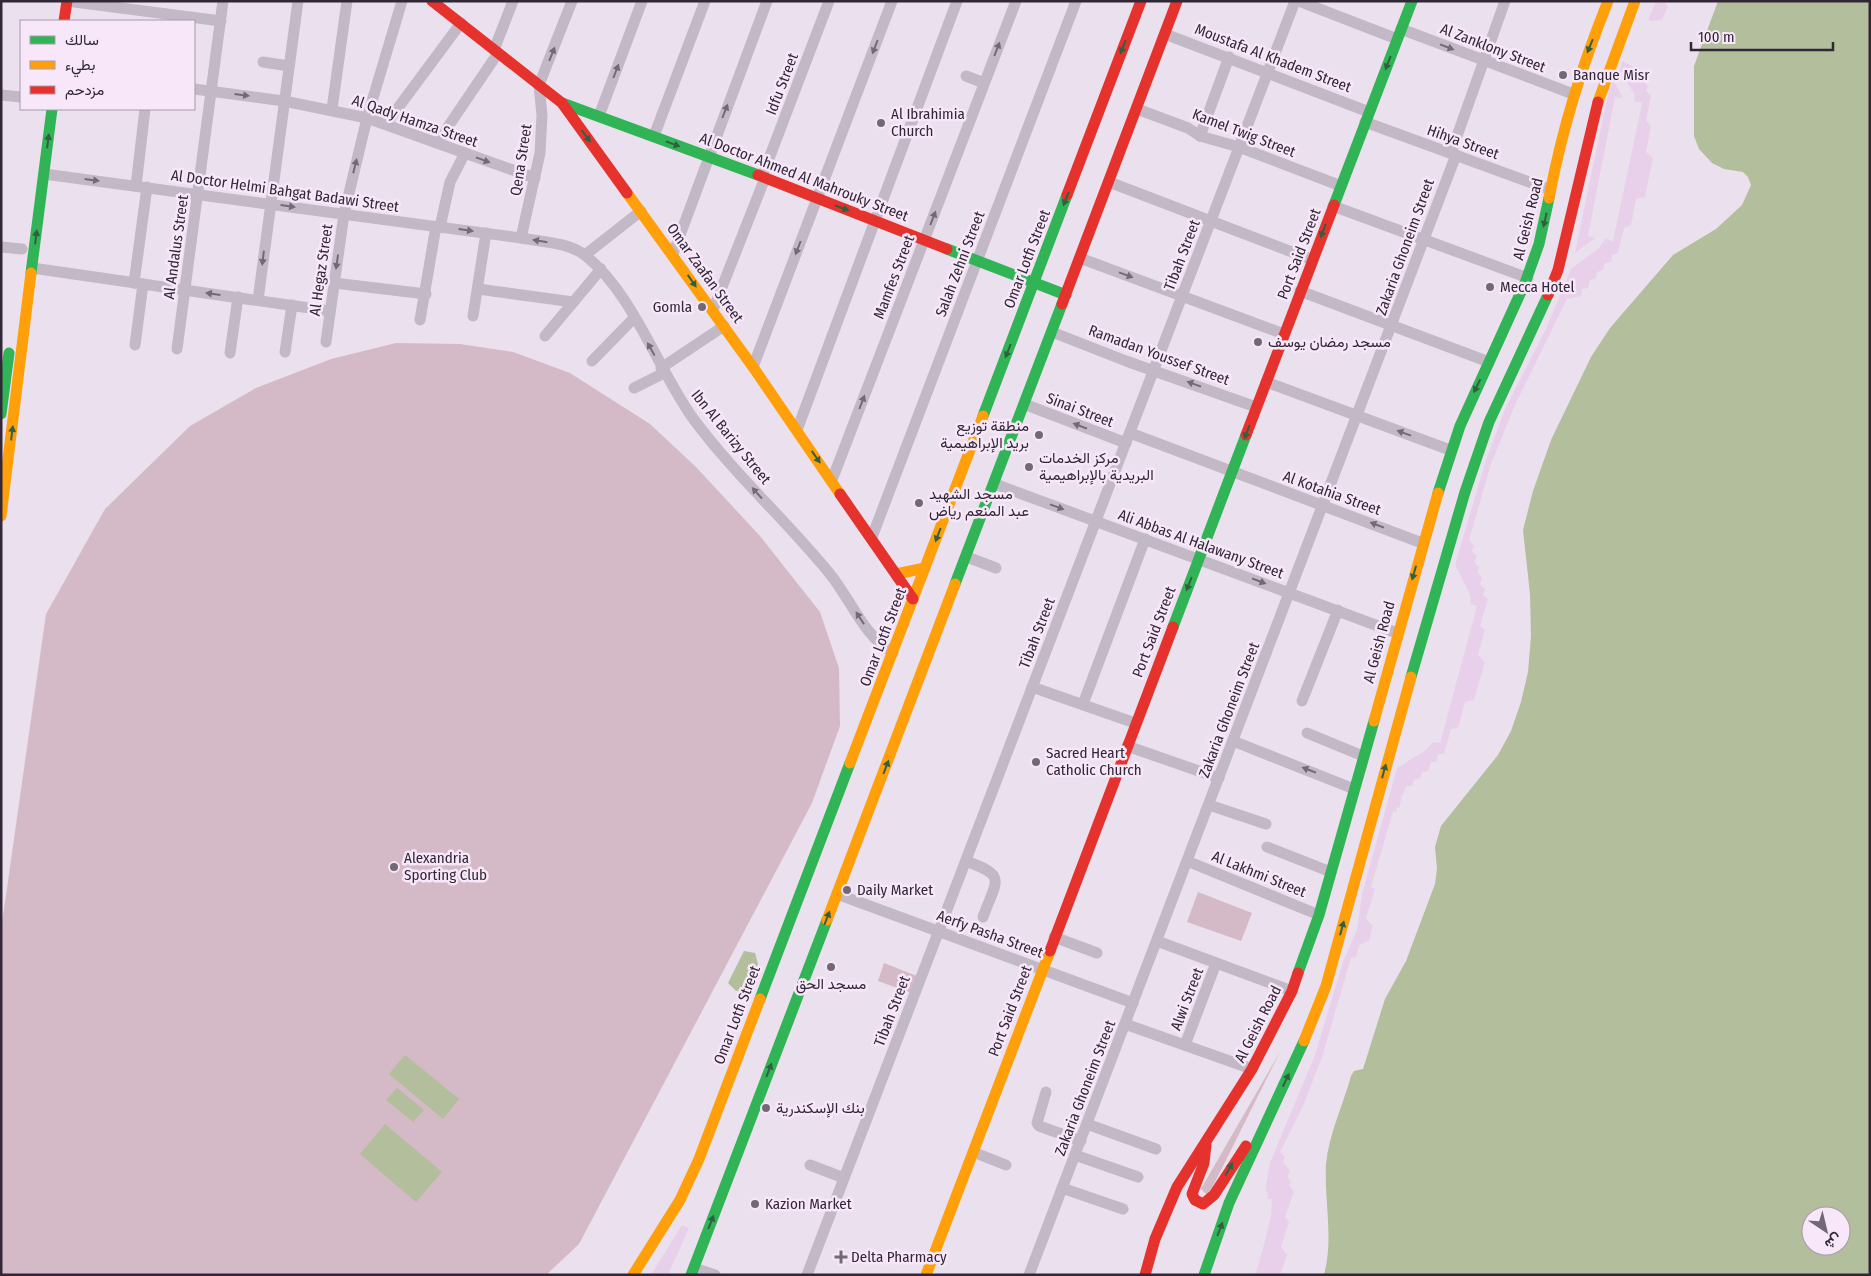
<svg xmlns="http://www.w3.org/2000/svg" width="1871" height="1276" font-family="'Fira Sans Condensed',Vazirmatn,sans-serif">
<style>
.green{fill:#d4bac6}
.plaza{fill:#e8d0eb}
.water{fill:#b3be9c;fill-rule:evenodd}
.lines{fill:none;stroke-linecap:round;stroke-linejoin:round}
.street{stroke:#c3b9c6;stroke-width:11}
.fast{stroke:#30b455;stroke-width:11}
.slow{stroke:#ff9f0a;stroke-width:11}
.jam{stroke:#e5322d;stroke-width:11}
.oneway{fill:#315f42}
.oneway2{fill:#736977}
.poi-dot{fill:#726876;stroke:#f7e7f9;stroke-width:2}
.labels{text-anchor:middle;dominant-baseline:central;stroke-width:5;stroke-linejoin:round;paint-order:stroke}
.street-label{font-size:15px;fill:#312736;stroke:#f7e7f9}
.poi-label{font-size:15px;fill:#312736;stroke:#f7e7f9;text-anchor:start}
</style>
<rect width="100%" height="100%" fill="#ebe0ed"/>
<g class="green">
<path d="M396,343L460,344L513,352L570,373L650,424L696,467L760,536L820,612L839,668L840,726L812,803L579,1244L546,1275H1V930L46,614L105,509L190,426L256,388L331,359Z"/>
<path d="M1198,892L1252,913L1241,941L1187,922Z"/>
<path d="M884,963L917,976L911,993L878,981Z"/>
<path d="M1280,1052L1210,1192L1207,1195L1201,1189L1202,1187Z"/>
</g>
<g class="plaza">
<path d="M1656,1H1664L1668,7L1662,20L1652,21L1648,20Z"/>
<path d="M1622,61L1645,73L1643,81L1648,86L1646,91L1651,96L1646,121L1651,126L1646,152L1653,158L1645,197L1636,199L1631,225L1624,228L1618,253L1612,255L1611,262L1605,263L1603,270L1597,272L1596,278L1590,280L1588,288L1582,289L1581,296L1567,299L1515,405L1491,464L1469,540L1474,546L1472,551L1477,556L1474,562L1479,567L1478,573L1482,578L1480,584L1485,589L1483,595L1488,599L1480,626L1485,630L1478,655L1485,662L1474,700L1465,702L1458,728L1451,729L1444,754H1438L1436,762H1431L1428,771L1422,772L1420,778L1414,780L1412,786H1406L1403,795H1400L1402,796L1399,808L1396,807L1397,812L1393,811L1371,887L1375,889L1366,918L1373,926L1369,941L1360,944L1356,957L1351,958L1322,1057L1303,1106L1280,1152L1285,1157L1283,1162L1290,1171L1287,1176L1291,1182L1289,1185L1294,1192L1285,1217L1289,1222L1281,1247L1287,1255L1280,1275H1255L1264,1245L1271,1215L1272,1199H1267L1268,1192L1265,1191L1270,1163L1315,1055L1344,959L1357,930L1362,894L1397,768L1426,750L1433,742L1440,743L1477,606L1471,604L1469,592L1455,565L1486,460L1506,407L1546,329L1571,269L1599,248L1605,239L1613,241L1642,103L1634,101L1635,95L1620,71Z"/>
<path d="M1613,80L1623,98L1615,97L1588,236L1595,238L1575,253L1607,99Z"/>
<path d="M682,1225L689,1228L668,1275H651Z"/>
</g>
<g class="water">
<path d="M1718,1H1870V1275H1324C1334,1237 1324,1202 1326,1164C1329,1134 1343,1105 1351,1076L1354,1071L1363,1069L1385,999L1406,961L1435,884L1437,869L1435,847L1441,826L1498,755L1511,731L1521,702L1528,672L1531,636L1530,594L1523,530L1533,491L1551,440L1591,357L1610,328L1673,255L1716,229L1742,205L1751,185L1748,177L1743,172L1724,169L1712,163L1699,149L1694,136V66ZM1811,1216H1841V1246H1811Z"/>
<path d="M744,951L755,953L758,964L754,975L747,979C746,987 744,990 736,991L728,983Z"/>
<path d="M405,1055L459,1099L443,1119L389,1074Z"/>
<path d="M397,1088L424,1110L413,1122L386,1100Z"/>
<path d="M385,1124L442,1172L416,1202L360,1154Z"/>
</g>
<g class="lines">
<g class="street">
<path d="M67,1L221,21"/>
<path d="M1299,1L1397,39"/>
<path d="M1401,29L1573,94"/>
<path d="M1165,34L1369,112"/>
<path d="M494,50L513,1"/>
<path d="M263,62L289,66"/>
<path d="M966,76L984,83"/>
<path d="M194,89L284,101L367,118L535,178"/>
<path d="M1,95L21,97"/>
<path d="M332,109L347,1"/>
<path d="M1137,109L1188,128L1200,136L1239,147L1341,186"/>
<path d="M599,116L642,1"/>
<path d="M1365,122L1551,190"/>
<path d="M386,124L461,23"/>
<path d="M654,136L705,1"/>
<path d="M1200,136L1229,57"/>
<path d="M437,143L498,53"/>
<path d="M1451,153L1505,1"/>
<path d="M44,174L521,238C542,242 569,242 586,256C633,294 657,367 692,417C733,473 786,520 830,574C851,600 863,635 893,653"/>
<path d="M762,177L829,1"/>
<path d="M1109,182L1313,260"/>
<path d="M136,186L145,109"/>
<path d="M1333,206L1528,278"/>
<path d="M440,227L450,182L465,153"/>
<path d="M521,238L540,153L542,115L539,85L572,1"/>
<path d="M1,247L22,249"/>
<path d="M673,254L767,1"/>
<path d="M585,255L641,211"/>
<path d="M1080,258L1284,334"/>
<path d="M32,268L330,311"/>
<path d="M134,283L147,187"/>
<path d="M334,283L426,294"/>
<path d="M478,289L573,302"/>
<path d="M1300,291L1489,362"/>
<path d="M258,300L298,1"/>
<path d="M713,310L765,178"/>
<path d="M473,316L486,233"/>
<path d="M420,320L436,226"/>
<path d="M1052,332L1126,361L1256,407"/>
<path d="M545,336L601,269"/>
<path d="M326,342L344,214L367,118L402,1"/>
<path d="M135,345L143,284"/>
<path d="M177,349L223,1"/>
<path d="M285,352L292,305"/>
<path d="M230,353L238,297"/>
<path d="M592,361L634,318"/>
<path d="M753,367L892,1"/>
<path d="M661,368L724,326"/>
<path d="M1266,382L1450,450"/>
<path d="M634,388L664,373"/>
<path d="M1024,404L1126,443"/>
<path d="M797,430L957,1"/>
<path d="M1130,433L1422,543"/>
<path d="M832,480L1016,1"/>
<path d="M995,484L1397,633"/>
<path d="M872,537L1076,1"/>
<path d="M967,557L996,568"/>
<path d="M1032,687L1135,723"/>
<path d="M1302,701L1338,610"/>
<path d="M1083,704L1145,539"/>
<path d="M1307,733L1363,756"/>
<path d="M1233,741L1354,789"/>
<path d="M1127,746L1219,778"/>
<path d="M1209,805L1266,824"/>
<path d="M1267,847L1331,872"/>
<path d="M966,861C1007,876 997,879 983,917"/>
<path d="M1187,861L1319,915"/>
<path d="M837,894L1133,1003"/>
<path d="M1054,937L1097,953"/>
<path d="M1157,941L1292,991"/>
<path d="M1125,1024L1252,1069"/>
<path d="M1185,1045L1216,963"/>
<path d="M1046,1092L1037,1123L1039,1126L1081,1141"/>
<path d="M1087,1124L1156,1149"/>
<path d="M973,1152L1006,1165"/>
<path d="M1075,1155L1138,1177"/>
<path d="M810,1165L844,1178"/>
<path d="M1062,1188L1123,1209"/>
<path d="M694,1268L715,1275"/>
<path d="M807,1275L1295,1"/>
<path d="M1029,1275L1456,155"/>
</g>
<g class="fast">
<path d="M562,103L758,175"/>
<path d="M1334,205L1412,1"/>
<path d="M947,249L1066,295"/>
<path d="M31,273L52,109"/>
<path d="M1,414L9,353"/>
<path d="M983,416L1067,195"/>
<path d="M1438,493L1460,426L1525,283L1539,244L1549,198"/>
<path d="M955,584L1062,304"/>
<path d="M1173,627L1246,435"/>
<path d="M1411,677L1465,492L1489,422L1548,295"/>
<path d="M1298,973L1319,915L1374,721"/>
<path d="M760,999L850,763"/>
<path d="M691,1275L827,920"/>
<path d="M1204,1275L1229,1203L1304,1041"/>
</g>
<g class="slow">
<path d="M1598,102L1635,1"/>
<path d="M627,193L753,367L840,494"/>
<path d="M1549,198C1563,125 1581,69 1608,1"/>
<path d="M1,516L31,273"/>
<path d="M896,574L925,568"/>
<path d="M1374,721L1438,493"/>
<path d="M850,763L983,416"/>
<path d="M827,920L955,584"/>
<path d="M1304,1041L1326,986L1411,677"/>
<path d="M633,1275L680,1200L699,1159L760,999"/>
<path d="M926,1275L1050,951"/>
</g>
<g class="jam">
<path d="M432,1L562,103L627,193"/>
<path d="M64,21L67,1"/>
<path d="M758,175L947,249"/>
<path d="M1067,195L1141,1"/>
<path d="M1548,295L1558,270L1598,102"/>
<path d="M1062,304L1177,1"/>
<path d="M1246,435L1334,205"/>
<path d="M840,494L913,599"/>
<path d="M1050,951L1173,627"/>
<path d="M1206,1145L1204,1163L1192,1194L1195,1200L1203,1204L1214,1195L1246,1146"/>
<path d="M1145,1275L1155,1239L1177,1187L1252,1069L1292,991L1298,973"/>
</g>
</g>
<defs><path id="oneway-solid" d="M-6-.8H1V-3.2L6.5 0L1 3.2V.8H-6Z" transform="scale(1.25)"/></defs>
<g class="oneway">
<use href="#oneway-solid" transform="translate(1590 46) rotate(112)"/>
<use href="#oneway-solid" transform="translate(1123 47) rotate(111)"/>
<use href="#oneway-solid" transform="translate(1388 63) rotate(111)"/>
<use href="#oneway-solid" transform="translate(586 136) rotate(53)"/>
<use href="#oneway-solid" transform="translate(48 141) rotate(-83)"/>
<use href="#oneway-solid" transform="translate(673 144) rotate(20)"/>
<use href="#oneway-solid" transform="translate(1066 199) rotate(111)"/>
<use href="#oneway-solid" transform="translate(842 208) rotate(21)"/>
<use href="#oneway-solid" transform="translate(1545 220) rotate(103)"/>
<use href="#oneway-solid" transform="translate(1323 231) rotate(111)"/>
<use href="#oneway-solid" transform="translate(36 237) rotate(-83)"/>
<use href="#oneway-solid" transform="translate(692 281) rotate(55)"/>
<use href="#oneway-solid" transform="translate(1008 351) rotate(111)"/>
<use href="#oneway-solid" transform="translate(1477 386) rotate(116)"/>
<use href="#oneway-solid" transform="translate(1247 432) rotate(111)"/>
<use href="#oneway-solid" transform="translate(12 433) rotate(-83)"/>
<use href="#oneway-solid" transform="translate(816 457) rotate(55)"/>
<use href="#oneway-solid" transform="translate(938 535) rotate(111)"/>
<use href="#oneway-solid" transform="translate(1414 573) rotate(106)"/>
<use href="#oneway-solid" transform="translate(1189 584) rotate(111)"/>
<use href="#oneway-solid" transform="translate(886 767) rotate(-69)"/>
<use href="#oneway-solid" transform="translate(1384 771) rotate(-75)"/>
<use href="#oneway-solid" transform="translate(827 918) rotate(-69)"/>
<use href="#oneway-solid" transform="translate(1342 928) rotate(-75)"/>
<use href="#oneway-solid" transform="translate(769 1070) rotate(-69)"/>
<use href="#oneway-solid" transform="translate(1286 1080) rotate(-65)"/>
<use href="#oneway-solid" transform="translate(1229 1169) rotate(-60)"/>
<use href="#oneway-solid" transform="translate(711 1222) rotate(-69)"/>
<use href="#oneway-solid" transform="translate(1220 1229) rotate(-69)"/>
</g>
<g class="oneway2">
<use href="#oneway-solid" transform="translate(875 47) rotate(111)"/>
<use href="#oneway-solid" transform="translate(1447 47) rotate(21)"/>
<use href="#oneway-solid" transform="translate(997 49) rotate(-69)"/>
<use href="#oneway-solid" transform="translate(552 54) rotate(-68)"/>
<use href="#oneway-solid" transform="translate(616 71) rotate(-69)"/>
<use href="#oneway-solid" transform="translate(242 95) rotate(7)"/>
<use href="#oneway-solid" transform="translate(725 111) rotate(-69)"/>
<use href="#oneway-solid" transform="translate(483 160) rotate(20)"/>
<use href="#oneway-solid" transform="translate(355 166) rotate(-76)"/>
<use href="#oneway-solid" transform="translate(92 180) rotate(7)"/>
<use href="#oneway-solid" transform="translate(288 206) rotate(8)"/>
<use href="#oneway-solid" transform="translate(933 218) rotate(-69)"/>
<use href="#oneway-solid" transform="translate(466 230) rotate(8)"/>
<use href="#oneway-solid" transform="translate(540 241) rotate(-171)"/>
<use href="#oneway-solid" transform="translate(798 248) rotate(111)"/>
<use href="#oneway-solid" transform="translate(263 258) rotate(97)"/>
<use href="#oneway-solid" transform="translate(337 262) rotate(98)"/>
<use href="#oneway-solid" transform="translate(1126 275) rotate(20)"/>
<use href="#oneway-solid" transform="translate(213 294) rotate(-172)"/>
<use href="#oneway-solid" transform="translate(651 349) rotate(-119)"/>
<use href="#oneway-solid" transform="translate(1194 384) rotate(-160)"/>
<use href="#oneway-solid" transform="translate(862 402) rotate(-69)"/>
<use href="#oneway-solid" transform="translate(1080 426) rotate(-159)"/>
<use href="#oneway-solid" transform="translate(1404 433) rotate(-160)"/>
<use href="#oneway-solid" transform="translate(757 493) rotate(-132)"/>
<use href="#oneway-solid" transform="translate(1057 507) rotate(20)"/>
<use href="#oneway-solid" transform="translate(1377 525) rotate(-159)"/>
<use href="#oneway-solid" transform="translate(1259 581) rotate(21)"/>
<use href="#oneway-solid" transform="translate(860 618) rotate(-123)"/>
<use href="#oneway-solid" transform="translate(1309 770) rotate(-159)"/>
</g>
<g class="poi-dot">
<circle cx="1563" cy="75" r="5"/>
<circle cx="881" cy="123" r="5"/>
<circle cx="1490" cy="287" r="5"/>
<circle cx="702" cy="307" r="5"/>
<circle cx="1258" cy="342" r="5"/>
<circle cx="1039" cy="435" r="5"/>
<circle cx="1029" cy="467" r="5"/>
<circle cx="919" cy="503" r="5"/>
<circle cx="1036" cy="762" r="5"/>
<circle cx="394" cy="867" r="5"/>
<circle cx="847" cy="890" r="5"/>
<circle cx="831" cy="967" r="5"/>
<circle cx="766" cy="1108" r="5"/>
<circle cx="755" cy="1204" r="5"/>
<path d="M838.5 1249.5h5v5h5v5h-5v5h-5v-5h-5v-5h5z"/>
</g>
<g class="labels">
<g class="street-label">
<text transform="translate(1493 48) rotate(21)">Al Zanklony Street</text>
<text transform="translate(1273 58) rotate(21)">Moustafa Al Khadem Street</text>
<text transform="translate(782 84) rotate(-69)">Idfu Street</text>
<text transform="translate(415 121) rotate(19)">Al Qady Hamza Street</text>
<text transform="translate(1244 133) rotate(21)">Kamel Twig Street</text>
<text transform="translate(1463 142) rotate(20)">Hihya Street</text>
<text transform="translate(521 160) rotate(-81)">Qena Street</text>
<text transform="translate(804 177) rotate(21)">Al Doctor Ahmed Al Mahrouky Street</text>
<text transform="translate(285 191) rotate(8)">Al Doctor Helmi Bahgat Badawi Street</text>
<text transform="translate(1528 219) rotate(-76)">Al Geish Road</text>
<text transform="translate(176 247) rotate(-82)">Al Andalus Street</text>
<text transform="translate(1405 247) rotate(-70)">Zakaria Ghoneim Street</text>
<text transform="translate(1299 254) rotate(-69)">Port Said Street</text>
<text transform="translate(1182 255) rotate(-69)">Tibah Street</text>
<text transform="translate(1027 259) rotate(-69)">Omar Lotfi Street</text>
<text transform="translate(960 264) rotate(-69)">Salah Zehni Street</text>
<text transform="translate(321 270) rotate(-82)">Al Hegaz Street</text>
<text transform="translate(705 273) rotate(54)">Omar Zaafan Street</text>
<text transform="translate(894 277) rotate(-69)">Mamfes Street</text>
<text transform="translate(1159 355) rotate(20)">Ramadan Youssef Street</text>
<text transform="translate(1080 410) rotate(21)">Sinai Street</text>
<text transform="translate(731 437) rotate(51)">Ibn Al Barizy Street</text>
<text transform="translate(1332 493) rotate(20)">Al Kotahia Street</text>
<text transform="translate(1201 544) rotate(20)">Ali Abbas Al Halawany Street</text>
<text transform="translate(1154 632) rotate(-69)">Port Said Street</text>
<text transform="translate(1037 633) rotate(-69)">Tibah Street</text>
<text transform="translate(883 637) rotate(-69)">Omar Lotfi Street</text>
<text transform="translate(1379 642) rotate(-75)">Al Geish Road</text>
<text transform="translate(1229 710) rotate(-69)">Zakaria Ghoneim Street</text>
<text transform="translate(1259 874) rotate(22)">Al Lakhmi Street</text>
<text transform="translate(990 934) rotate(20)">Aerfy Pasha Street</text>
<text transform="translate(1187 999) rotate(-69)">Alwi Street</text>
<text transform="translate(892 1011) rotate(-69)">Tibah Street</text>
<text transform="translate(1010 1011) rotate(-69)">Port Said Street</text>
<text transform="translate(737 1015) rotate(-69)">Omar Lotfi Street</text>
<text transform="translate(1258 1024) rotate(-63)">Al Geish Road</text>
<text transform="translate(1085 1088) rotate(-69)">Zakaria Ghoneim Street</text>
</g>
<g class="poi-label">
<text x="1573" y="75">Banque Misr</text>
<text x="891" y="114">Al Ibrahimia<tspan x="891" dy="17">Church</tspan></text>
<text x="1500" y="287">Mecca Hotel</text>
<text x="692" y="307" text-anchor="end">Gomla</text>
<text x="1268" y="342">مسجد رمضان يوسف</text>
<text x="1029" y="426" text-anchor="end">منطقة توزيع<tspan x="1029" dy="17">بريد الإبراهيمية</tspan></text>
<text x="1039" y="458">مركز الخدمات<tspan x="1039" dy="17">البريدية بالإبراهيمية</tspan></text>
<text x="929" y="494">مسجد الشهيد<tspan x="929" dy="17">عبد المنعم رياض</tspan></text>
<text x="1046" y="753">Sacred Heart<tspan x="1046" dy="17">Catholic Church</tspan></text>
<text x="404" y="858">Alexandria<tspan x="404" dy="17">Sporting Club</tspan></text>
<text x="857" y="890">Daily Market</text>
<text x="831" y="984" text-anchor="middle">مسجد الحق</text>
<text x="776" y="1108">بنك الإسكندرية</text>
<text x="765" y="1204">Kazion Market</text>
<text x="851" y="1257">Delta Pharmacy</text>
</g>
</g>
<rect width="1871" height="1276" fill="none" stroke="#312736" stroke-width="5"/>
<rect x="20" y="20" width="175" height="90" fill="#f7e7f9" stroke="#a89aab"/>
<rect x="30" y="36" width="25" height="8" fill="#30b455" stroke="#a89aab"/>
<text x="65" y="45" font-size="15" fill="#312736">سالك</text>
<rect x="30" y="61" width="25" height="8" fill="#ff9f0a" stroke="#a89aab"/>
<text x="65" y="70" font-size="15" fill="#312736">بطيء</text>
<rect x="30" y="86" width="25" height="8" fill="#e5322d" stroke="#a89aab"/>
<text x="65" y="95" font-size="15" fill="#312736">مزدحم</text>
<g transform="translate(1826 1231) rotate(145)"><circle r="24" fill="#f7e7f9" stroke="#a89aab"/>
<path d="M0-4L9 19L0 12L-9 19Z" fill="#726876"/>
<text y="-8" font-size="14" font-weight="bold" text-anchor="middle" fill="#312736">ش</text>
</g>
<path d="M1691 42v8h142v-8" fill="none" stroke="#312736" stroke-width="2.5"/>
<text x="1698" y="42" font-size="15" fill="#312736" stroke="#f7e7f9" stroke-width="4" paint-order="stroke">100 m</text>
</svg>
